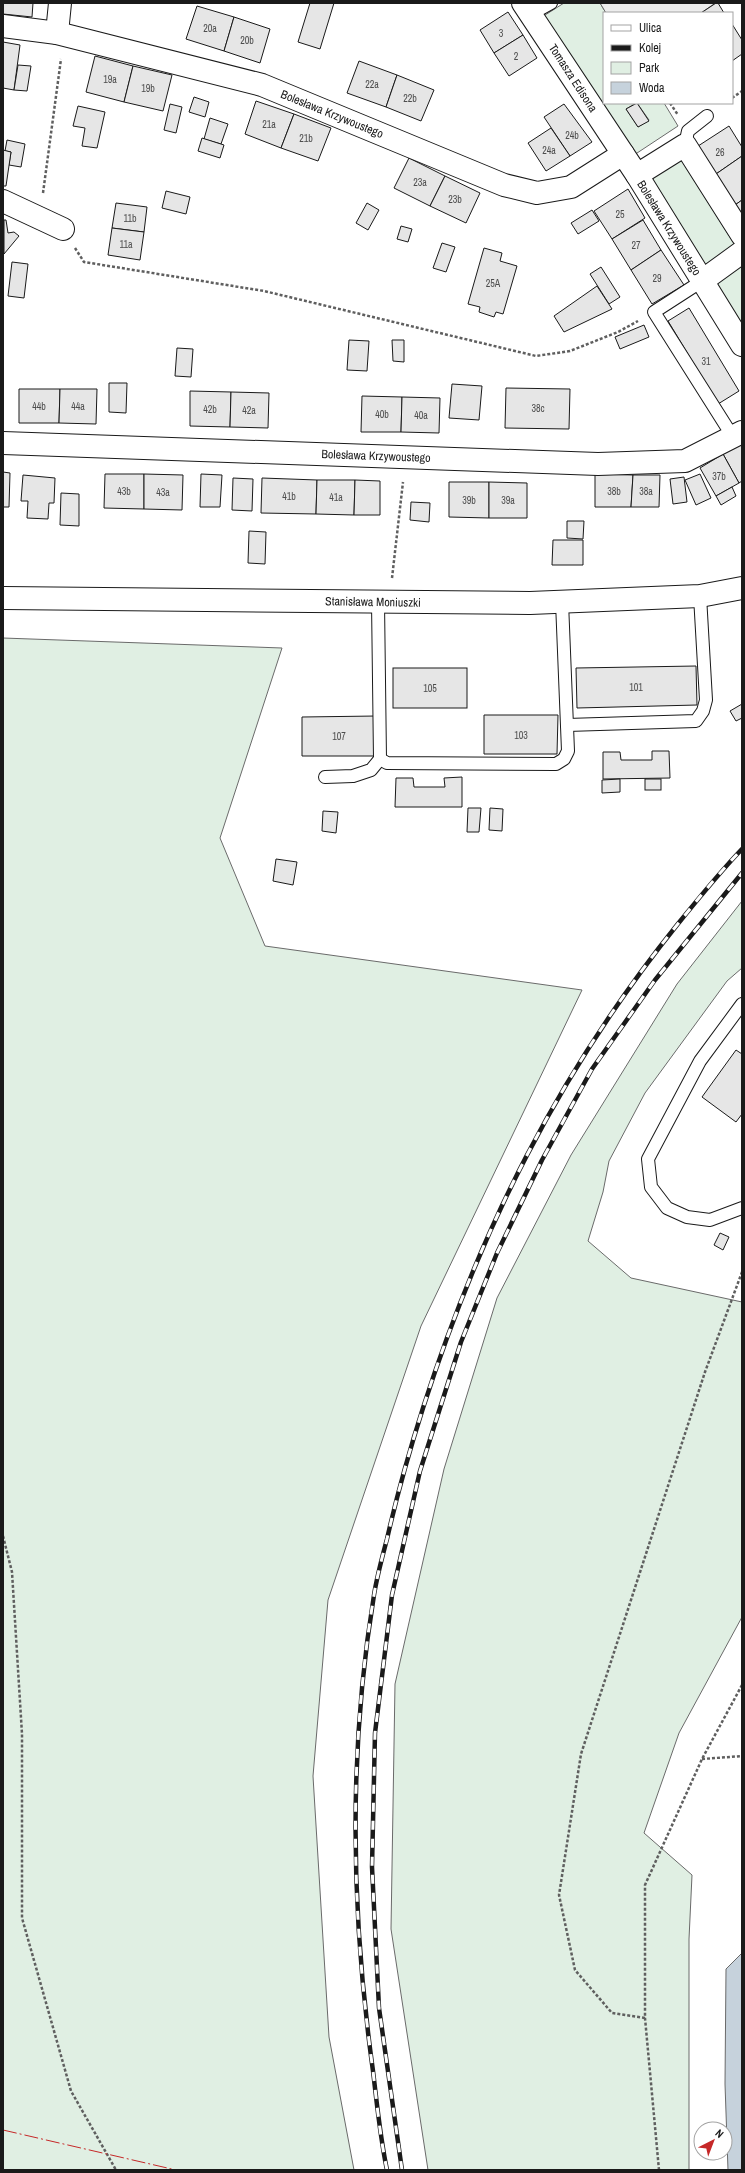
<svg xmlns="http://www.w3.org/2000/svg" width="745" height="2173" font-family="'Archivo Narrow',sans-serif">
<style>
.green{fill:#e0efe3;stroke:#6a6a6a}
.parking{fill:#ededed;stroke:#6a6a6a}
.water{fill:#c6d2dc;stroke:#6a6a6a}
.building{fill:#e6e6e6;stroke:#1a1a1a}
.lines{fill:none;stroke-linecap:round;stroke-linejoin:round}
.service-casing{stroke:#1a1a1a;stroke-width:14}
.minor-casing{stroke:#1a1a1a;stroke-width:24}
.tertiary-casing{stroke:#1a1a1a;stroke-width:24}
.path{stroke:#5f5f5f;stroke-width:2.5;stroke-dasharray:3 2;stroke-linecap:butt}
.service{stroke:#fff;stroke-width:12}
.minor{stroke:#fff;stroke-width:22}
.tertiary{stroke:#fff;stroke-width:22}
.rail-casing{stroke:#1a1a1a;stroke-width:4.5}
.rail{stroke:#fff;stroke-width:3;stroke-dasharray:9;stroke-linecap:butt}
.power{stroke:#c62828;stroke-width:1;stroke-dasharray:14 3 2 3;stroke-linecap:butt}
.labels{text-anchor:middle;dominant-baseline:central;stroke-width:3;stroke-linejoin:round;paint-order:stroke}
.number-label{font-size:10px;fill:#4d4d4d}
.street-label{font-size:12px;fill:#1a1a1a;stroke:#fff}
</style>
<rect width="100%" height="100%" fill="#fff"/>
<g class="green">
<path d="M564,3H600L606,13H604V103H636L626,109L638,127L649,120L637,103H664L678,126L631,157L542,17Z"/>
<path d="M675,159L682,161L735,245L705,268L649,176Z"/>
<path d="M742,263V326L716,286L715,280Z"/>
<path d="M3,638L282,648L220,838L265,946L582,990L421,1326L328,1600L313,1776L329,2037L354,2170H3Z"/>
<path d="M742,901V968L727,981L645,1093L609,1161L603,1192L588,1241L631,1278L742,1302V1617L679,1733L644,1833L692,1875L689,1939V2170H428L391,1929L395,1684L444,1469L497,1298L571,1155L677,984Z"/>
</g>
<path class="parking" d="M600,3H714V4L701,13H606Z"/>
<path class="water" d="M742,1953V2170H728L725,2084L726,1969Z"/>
<g class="building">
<path d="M3,3H33L32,17L3,14Z"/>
<path d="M310,3H334L320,49L298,42Z"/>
<path d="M718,3L724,13H701L716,3Z"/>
<path d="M197,6L234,17L224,51L186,39Z"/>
<path d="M508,12L523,35L494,53L480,30Z"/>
<path d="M234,17L270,29L260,63L224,51Z"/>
<path d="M732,24L742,40V54L732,61Z"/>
<path d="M523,35L537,58L509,76L494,53Z"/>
<path d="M3,42L20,45L14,90L3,88Z"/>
<path d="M95,56L133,66L124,102L86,92Z"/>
<path d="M359,61L397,75L386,107L347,93Z"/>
<path d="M18,65L31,66L27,91L14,90Z"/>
<path d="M133,66L172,75L163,111L124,102Z"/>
<path d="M397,75L434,90L421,121L386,107Z"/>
<path d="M194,97L209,102L205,117L189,112Z"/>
<path d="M256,101L294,114L281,148L245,134Z"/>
<path d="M637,103L649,121L638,127L626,109Z"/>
<path d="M170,104L182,107L176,133L164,130Z"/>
<path d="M564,104L592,142L570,156L544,117Z"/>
<path d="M78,106L105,112L97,148L82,146L85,128L73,126Z"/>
<path d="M294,114L331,128L318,161L281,148Z"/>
<path d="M210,118L228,124L221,144L204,139Z"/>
<path d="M729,126L742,147V156L713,176L695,148Z"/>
<path d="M551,128L570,156L546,171L528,143Z"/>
<path d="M202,138L224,145L220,158L198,151Z"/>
<path d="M7,140L25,144L21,167L9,165L11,152L5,151Z"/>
<path d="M3,150L11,152L6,186H3Z"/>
<path d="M742,156V200L735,205L716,174Z"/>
<path d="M409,158L445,176L430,206L394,188Z"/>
<path d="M445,176L480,193L466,223L430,206Z"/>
<path d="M628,189L645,218L612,239L594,211Z"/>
<path d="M166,191L190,197L186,214L162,208Z"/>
<path d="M742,200V216L735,205Z"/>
<path d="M116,203L147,207L144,232L112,228Z"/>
<path d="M367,203L379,210L368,230L356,223Z"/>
<path d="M592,210L599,221L578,234L571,223Z"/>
<path d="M4,220H6L8,233L14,232L19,236L4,254Z"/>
<path d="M643,220L661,250L631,270L612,239Z"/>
<path d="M401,226L412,229L408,242L397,239Z"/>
<path d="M112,228L144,232L140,260L108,255Z"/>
<path d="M442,243L455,247L446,272L433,268Z"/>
<path d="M484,248L502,253L500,261L517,266L503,314L496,312L494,317L479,312L480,307L468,304Z"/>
<path d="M661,250L684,285L652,304L631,270Z"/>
<path d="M12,262L28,264L24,298L8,296Z"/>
<path d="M601,267L620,297L609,304L590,274Z"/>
<path d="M597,286L612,309L564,332L554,316Z"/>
<path d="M689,308L739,391L718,404L668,321Z"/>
<path d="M644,325L649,337L620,349L615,337Z"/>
<path d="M349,340L369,341L367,371L347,370Z"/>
<path d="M392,340H404V362L393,361Z"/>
<path d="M177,348L193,349L191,377L175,376Z"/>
<path d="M109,383H127L126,413L109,412Z"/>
<path d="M452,384L482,386L479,420L449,418Z"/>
<path d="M506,388L570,389L569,429L505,428Z"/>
<path d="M19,389H60L59,423H19Z"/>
<path d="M60,389H97L96,424L59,423Z"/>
<path d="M190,391L231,392L230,427L190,426Z"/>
<path d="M231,392L269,393L268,428L230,427Z"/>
<path d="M362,396L402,397L401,432H361Z"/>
<path d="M402,397L440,398L439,433L401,432Z"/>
<path d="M742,443V481L739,483L723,454Z"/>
<path d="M723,454L739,483L716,496L700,468Z"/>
<path d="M3,472L10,473L9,507H3Z"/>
<path d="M105,474H144V509L104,508Z"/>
<path d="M144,474L183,475L182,510L144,509Z"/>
<path d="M201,474L222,475L220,507H200Z"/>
<path d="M595,474L633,475L631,507H595Z"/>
<path d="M700,474L711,498L696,505L685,480Z"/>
<path d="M23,475L55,478L54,503H49L48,519L27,518L28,501H21Z"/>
<path d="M633,475H660L659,507H631Z"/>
<path d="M684,477L687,502L673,504L670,479Z"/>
<path d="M233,478L253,479L252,511L232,510Z"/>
<path d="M262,478L317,480L316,514L261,513Z"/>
<path d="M317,480H355L354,515L316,514Z"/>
<path d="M355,480L380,481V515H354Z"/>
<path d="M449,482H489V518L449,517Z"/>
<path d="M489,482L527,483V518H489Z"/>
<path d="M732,487L736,496L721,505L716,496Z"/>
<path d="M61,493L79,494V526L60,525Z"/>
<path d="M411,502L430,503L429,522L410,520Z"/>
<path d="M567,521H584L583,539L567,538Z"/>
<path d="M249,531L266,532L265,564L248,563Z"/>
<path d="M553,540H583V565H552Z"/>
<path d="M696,666L697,705L577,708L576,668Z"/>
<rect x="393" y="668" width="74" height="40"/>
<path d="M742,704V718L736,721L730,711Z"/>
<path d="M484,715H558L557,754H484Z"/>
<path d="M376,716V756H302V717Z"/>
<path d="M652,751H669L670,778L603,779V752H620L621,760H652Z"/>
<path d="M462,777V807H395L396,778H413L414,787H445L444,778Z"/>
<path d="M620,779V792L602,793V780Z"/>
<rect x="645" y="779" width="16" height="11"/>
<path d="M468,808H481L479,832H467Z"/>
<path d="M490,808L503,809L502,831L489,830Z"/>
<path d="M323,811L338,812L336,833L322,831Z"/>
<path d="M276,859L297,862L293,885L273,881Z"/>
<path d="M736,1050L742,1054V1114L736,1122L702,1097Z"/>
<path d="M720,1233L729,1237L723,1250L714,1245Z"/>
</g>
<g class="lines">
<defs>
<g id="service">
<path d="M531,14L551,3"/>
<path d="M685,145L688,131L707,116"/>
<path d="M702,281L654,312L733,437"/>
<path d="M567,725L696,721L703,711L706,700L700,596"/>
<path d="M380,759L387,763L556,764L564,759L568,751L562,602"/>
<path d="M325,777L353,776L371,770L380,759L378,602"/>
<path d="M742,1004L700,1061L648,1159L651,1187L667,1208L687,1217L710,1220L742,1208"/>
</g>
<g id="minor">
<path d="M523,3L637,175L742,345"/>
<path d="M3,26L57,33L262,85L504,185L537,193L571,187L623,154"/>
<path d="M57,33L60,3"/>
<path d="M637,175L685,145L742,235"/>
<path d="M3,201L63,229"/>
<path d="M702,281L742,252"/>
<path d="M3,443L598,464L685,461L742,432"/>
</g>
<path id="tertiary" d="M3,598L530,603L700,596L742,588"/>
</defs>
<use href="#service" class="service-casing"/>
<use href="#minor" class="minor-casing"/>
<use href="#tertiary" class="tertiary-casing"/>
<g class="path">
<path d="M732,98L742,91"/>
<path d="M670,103L678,115"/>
<path d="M43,193L61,59"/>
<path d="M75,248L84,262L264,291L536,356L570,351L618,332L638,321"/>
<path d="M392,578L403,482"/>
<path d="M3,1536L12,1572L22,1734V1918L71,2091L116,2170"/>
<path d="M702,1759L742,1756"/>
<path d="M645,2018L612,2013L575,1970L559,1895L581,1754L705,1372L742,1272"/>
<path d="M659,2170L645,2018V1885L702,1759L742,1685"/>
</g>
<use href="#service" class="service"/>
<use href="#minor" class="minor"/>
<use href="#tertiary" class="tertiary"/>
<defs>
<g id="rail">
<path d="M387,2170C380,2137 377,2104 373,2071C351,1913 348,1753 374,1595C377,1576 382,1558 387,1539C397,1495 409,1452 423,1408C480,1230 559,1072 677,925C698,899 719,873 742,849"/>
<path d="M402,2170L379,2008L372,1867L375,1733L392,1595L420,1471L461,1342L497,1253L542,1160L592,1069L655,980L742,873"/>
</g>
</defs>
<use href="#rail" class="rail-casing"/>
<use href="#rail" class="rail"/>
<path class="power" d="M3,2130L176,2170"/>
</g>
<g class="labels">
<g class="number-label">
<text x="210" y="28">20a</text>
<text x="501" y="33">3</text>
<text x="247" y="40">20b</text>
<text x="516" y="56">2</text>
<text x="110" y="79">19a</text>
<text x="372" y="84">22a</text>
<text x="148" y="88">19b</text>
<text x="410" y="98">22b</text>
<text x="269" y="124">21a</text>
<text x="572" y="135">24b</text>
<text x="306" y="138">21b</text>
<text x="549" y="150">24a</text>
<text x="720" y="152">26</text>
<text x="420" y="182">23a</text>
<text x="455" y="199">23b</text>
<text x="620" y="214">25</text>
<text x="130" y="218">11b</text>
<text x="126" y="244">11a</text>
<text x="636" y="245">27</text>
<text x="657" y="278">29</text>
<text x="493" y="283">25A</text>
<text x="706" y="361">31</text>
<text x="39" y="406">44b</text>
<text x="78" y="406">44a</text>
<text x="538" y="408">38c</text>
<text x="210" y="409">42b</text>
<text x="249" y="410">42a</text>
<text x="382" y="414">40b</text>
<text x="421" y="415">40a</text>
<text x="719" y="476">37b</text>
<text x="124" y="491">43b</text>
<text x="614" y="491">38b</text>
<text x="646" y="491">38a</text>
<text x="163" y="492">43a</text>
<text x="289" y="496">41b</text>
<text x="336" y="497">41a</text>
<text x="469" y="500">39b</text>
<text x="508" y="500">39a</text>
<text x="636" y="687">101</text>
<text x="430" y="688">105</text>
<text x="521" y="735">103</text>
<text x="339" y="736">107</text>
</g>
<g class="street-label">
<text transform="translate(573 78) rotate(57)">Tomasza Edisona</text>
<text transform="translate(332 114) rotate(22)">Bolesława Krzywoustego</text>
<text transform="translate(669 228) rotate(58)">Bolesława Krzywoustego</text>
<text transform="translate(376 456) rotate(2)">Bolesława Krzywoustego</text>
<text transform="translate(373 602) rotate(1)">Stanisława Moniuszki</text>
</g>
</g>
<rect width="745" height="2173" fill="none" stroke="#1a1a1a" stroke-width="8"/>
<rect x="603" y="12" width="130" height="92" fill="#ffffff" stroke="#a3a3a3"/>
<rect x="611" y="25" width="20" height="6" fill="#ffffff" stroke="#a3a3a3"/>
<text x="639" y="32" font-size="12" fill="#1a1a1a">Ulica</text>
<rect x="611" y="45" width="20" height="6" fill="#1a1a1a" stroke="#a3a3a3"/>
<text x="639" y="52" font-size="12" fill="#1a1a1a">Kolej</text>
<rect x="611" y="62" width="20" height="12" fill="#e0efe3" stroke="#a3a3a3"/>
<text x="639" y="72" font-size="12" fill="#1a1a1a">Park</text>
<rect x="611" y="82" width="20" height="12" fill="#c6d2dc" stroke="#a3a3a3"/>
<text x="639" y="92" font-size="12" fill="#1a1a1a">Woda</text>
<g transform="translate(713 2141) rotate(42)"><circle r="19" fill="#ffffff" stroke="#a3a3a3"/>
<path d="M0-3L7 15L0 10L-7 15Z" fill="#c62828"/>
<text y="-6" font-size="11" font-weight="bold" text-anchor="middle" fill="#1a1a1a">N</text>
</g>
</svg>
